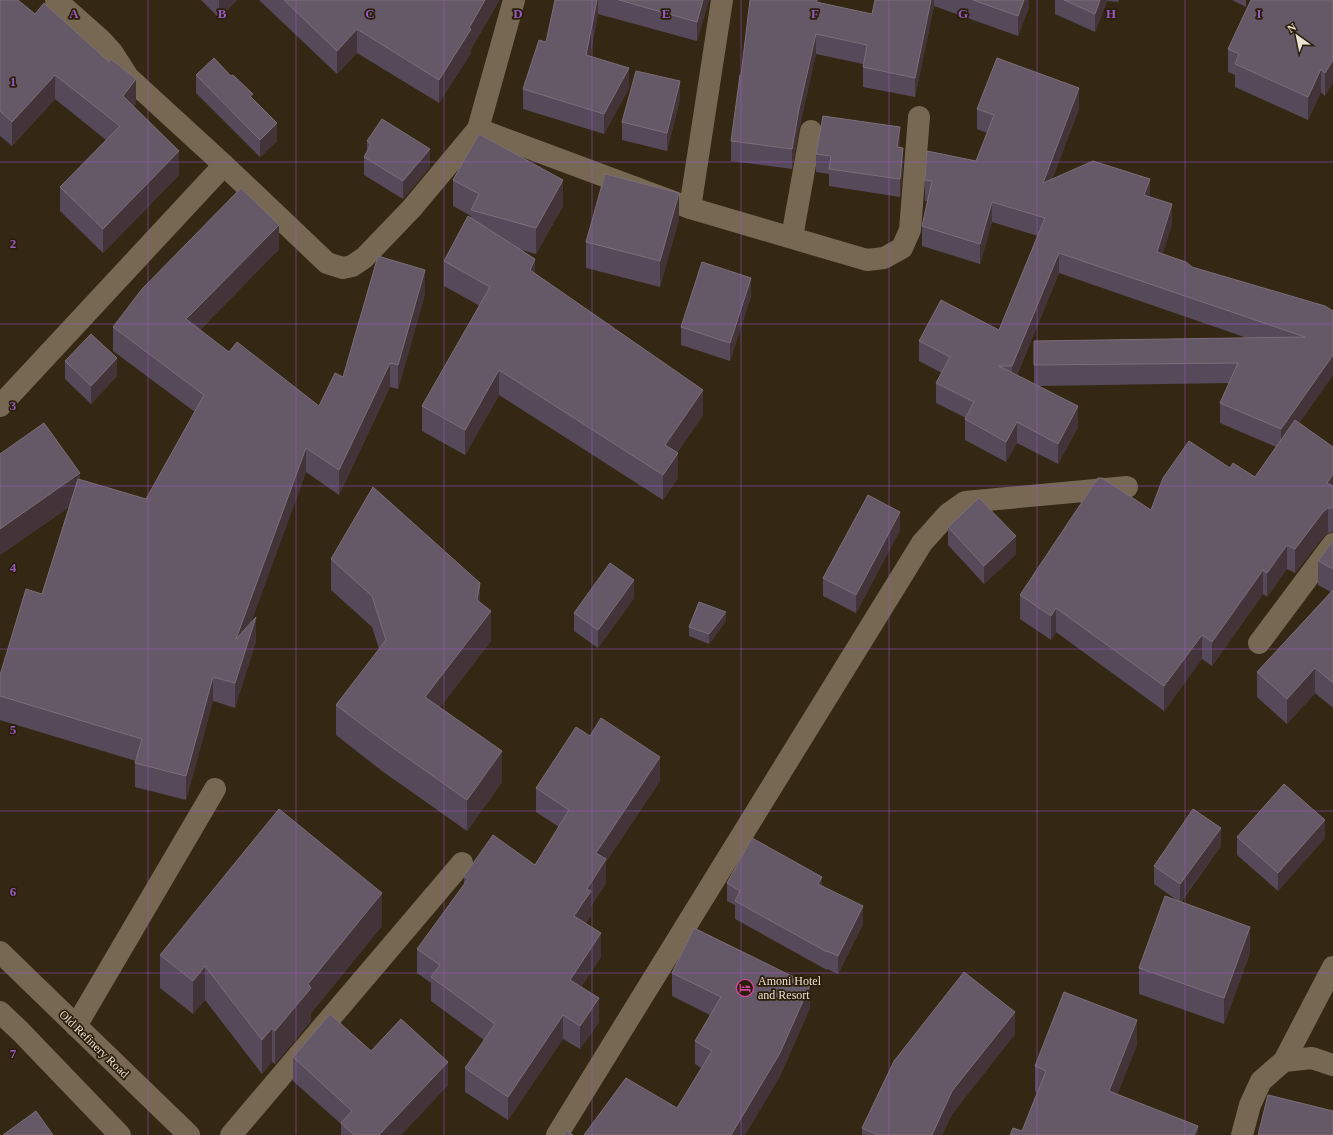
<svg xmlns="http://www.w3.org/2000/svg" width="1333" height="1135" font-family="Georgia,serif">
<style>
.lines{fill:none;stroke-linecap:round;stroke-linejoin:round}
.street{stroke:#766852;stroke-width:22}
.secondary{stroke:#766852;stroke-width:22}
.wall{fill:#56495a;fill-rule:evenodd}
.shaded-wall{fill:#423438}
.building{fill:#665967;stroke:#7b6e79}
.grid{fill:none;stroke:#975ac4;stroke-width:1;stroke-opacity:0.55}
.labels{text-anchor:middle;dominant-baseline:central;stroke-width:3.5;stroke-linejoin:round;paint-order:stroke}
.poi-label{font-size:12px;fill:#eae2d5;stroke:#2a1e09;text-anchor:start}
.street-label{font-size:12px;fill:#eae2d5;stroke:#2a1e09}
.grid-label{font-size:13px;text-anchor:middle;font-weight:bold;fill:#975ac4;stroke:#2a1e09;stroke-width:3.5;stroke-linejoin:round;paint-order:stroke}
</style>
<rect width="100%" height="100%" fill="#342713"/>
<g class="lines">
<g class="street">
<path d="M56,0L101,40L112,52L128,77L224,165L327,263L343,268L352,266L364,258L412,208L478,129L514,0"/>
<path d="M478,129L690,208L867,260L884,258L902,248L910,230L919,117"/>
<path d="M690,208L722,0"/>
<path d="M792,237L811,131"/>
<path d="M0,406L224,165"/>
<path d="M1259,643L1333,544"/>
<path d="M76,1026L215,789"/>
<path d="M1284,1061L1333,967"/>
<path d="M231,1135L462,863"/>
<path d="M557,1135L922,543L948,514L965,502L1127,487"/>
<path d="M1242,1135L1250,1105L1261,1081L1284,1061L1312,1058L1333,1065"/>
</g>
<g class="secondary">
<path d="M0,952L189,1135"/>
<path d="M0,1012L21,1032L120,1135"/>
</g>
</g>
<g class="wall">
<path d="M0,0L136,104L134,106L179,175L103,253L60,211V187L106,140L55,99L12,146L0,136Z"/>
<path d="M201,0H237L219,18Z"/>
<path d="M259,0H499V1L471,49V53L439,103L357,53L337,74Z"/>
<path d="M555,0H709L697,41L598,14L590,56L629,88L604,134L523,109V89L546,42Z"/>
<path d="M875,0H1029V7L1018,36L934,6L915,97L863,87V64L816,54L799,129L792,169L731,161V141L741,75L819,3L872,14Z"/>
<path d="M1055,0H1119L1118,2L1107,1L1095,32L1055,14Z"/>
<path d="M1232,0H1246V7Z"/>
<path d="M1333,0L1325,96L1321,92L1308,120L1235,87V75L1228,72V49Z"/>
<path d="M196,75L253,99L277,141L260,157L196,93Z"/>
<path d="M680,99L667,151L622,140V122Z"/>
<path d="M977,109H1079L1052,179L1150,197L1172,224L1162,254L1192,267L1333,311V375L1299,423L1333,447V532L1328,533L1323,537L1295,573L1287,569L1267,597L1263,594L1212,666L1202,659L1164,711L1056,632L1051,640L1020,619V595L1151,510L1230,468L1255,477L1276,447L1220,423V403L1229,383L1038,386L1078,427L1058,464L1017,443L1006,462L965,440V419L966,418L936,403V383L942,373L919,361V341L999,330L1038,236L992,222L980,264L922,246V226L928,201H925V180L976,161L987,133L977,129ZM1059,273L1247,338L1034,341V384L1017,375Z"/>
<path d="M367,141L430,167L403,199L364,175V157L367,151Z"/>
<path d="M900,145V147L903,166L900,197L829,186V174L816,172V154Z"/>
<path d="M453,180L563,206L536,254L522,250L535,274L703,415L677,453L678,478L663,500L499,395L465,455L422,431V406L480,306L444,286V261L471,218V216L453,206Z"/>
<path d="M679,219L660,287L586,268V242Z"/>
<path d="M279,249L200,330L229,352L319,406L343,377L425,294L398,389L390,387L339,495L306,472L251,622L256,641L235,708L213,701L186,800L135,787V763L136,761L0,720V675L42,594L69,507L0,555L80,480L146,499L195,412L113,351V327Z"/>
<path d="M751,296L730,361L681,345V327Z"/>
<path d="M65,361L117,376L91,404L65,379Z"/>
<path d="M948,527L1016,554L984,584L948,545Z"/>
<path d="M900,530L856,613L823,596V578Z"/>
<path d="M1333,541V708L1315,693L1287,724L1257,697V672L1331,592L1318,585V561Z"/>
<path d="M331,559L480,602L491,641L440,707L502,782L467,831L382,771L336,735V705L379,649L372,627L331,590Z"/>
<path d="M634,598L598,648L574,631V613Z"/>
<path d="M726,621L709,644L689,636V627Z"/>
<path d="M660,781L606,862V883L591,906V915L586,923L601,957L581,987L599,1022L580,1049L563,1039L508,1120L465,1092V1068L484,1040L431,1001V983L417,973V949L464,884V876L535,865L559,827L536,812V788Z"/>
<path d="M1237,837L1325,838L1278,891L1237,855Z"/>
<path d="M1221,846L1181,902L1250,953L1224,1024L1139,994V968L1178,901L1154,884V866Z"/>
<path d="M727,883L822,886L863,924L838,974L827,969V970L735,919V905L727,901Z"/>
<path d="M382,926L311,1013V1021L275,1064L272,1062L262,1074L205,1000L193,1014L160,988V955Z"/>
<path d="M672,973L810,1008L780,1076L745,1135H584L677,1108L701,1068L695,1064V1041L710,1015L672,996Z"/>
<path d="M1015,1034L952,1114L942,1135H862V1128Z"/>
<path d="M1137,1045L1117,1094L1198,1135L1022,1131L1037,1092H1035V1066Z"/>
<path d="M371,1051L448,1085L401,1135H341V1124L293,1081V1057Z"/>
</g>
<g class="shaded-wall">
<path d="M219,0H237L219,18Z"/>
<path d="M485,0H499V1L471,49V53L439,103V80Z"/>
<path d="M597,0H598V14L586,74V55Z"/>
<path d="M703,0H709L697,41V22Z"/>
<path d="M817,0H819L816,22Z"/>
<path d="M931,0H934V6L915,97V78Z"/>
<path d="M1024,0H1029V7L1018,36V16Z"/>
<path d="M1100,0H1107V1L1095,32V14Z"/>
<path d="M357,29V53L337,74V51Z"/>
<path d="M816,34V54L799,129L792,169V149L799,109Z"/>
<path d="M1333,60V83L1325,96V73Z"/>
<path d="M629,68V88L604,134V114Z"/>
<path d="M1321,69V92L1308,120V97Z"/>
<path d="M55,75V99L12,146V122Z"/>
<path d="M136,79V104L123,120V96Z"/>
<path d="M680,81V99L667,151V133Z"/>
<path d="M1079,88V109L1043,204V183Z"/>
<path d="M277,123V141L260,157V140Z"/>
<path d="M900,127V145L897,165V147Z"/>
<path d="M903,148V166L900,197V179Z"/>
<path d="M430,149V167L403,199V181Z"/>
<path d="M179,151V175L103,253V229Z"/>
<path d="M1150,179V199L1144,195Z"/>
<path d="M563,180V206L536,254V228Z"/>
<path d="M679,193V219L660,287V261Z"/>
<path d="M992,202V222L980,264V244Z"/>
<path d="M1172,204V224L1157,273V252Z"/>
<path d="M279,225V249L186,344V319Z"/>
<path d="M1059,253V273L1012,386V366Z"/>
<path d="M535,259V284L530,270Z"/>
<path d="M425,270V294L398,389V365Z"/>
<path d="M751,278V296L730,361V343Z"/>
<path d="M1333,355V375L1281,449V429Z"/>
<path d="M117,358V376L91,404V386Z"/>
<path d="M390,363V387L339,495V470Z"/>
<path d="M499,370V395L465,455V430Z"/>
<path d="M703,390V415L665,470V445Z"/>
<path d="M1078,406V427L1058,464V444Z"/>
<path d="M1017,422V443L1006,462V442Z"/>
<path d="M306,448V472L236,663V639Z"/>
<path d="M678,453V478L663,500V475Z"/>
<path d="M80,473V499L0,555V529Z"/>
<path d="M1333,474V499L1327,483Z"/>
<path d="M1328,508V533L1323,537L1295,573V549L1323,512Z"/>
<path d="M900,512V530L856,613V595Z"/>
<path d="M1016,536V554L984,584V566Z"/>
<path d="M1287,545V569L1267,597V573Z"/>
<path d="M1263,570V594L1212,666V642Z"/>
<path d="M634,580V598L598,648V630Z"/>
<path d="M480,583V614L491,611V641L425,727V697L477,600Z"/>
<path d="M1056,608V632L1051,640V616Z"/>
<path d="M726,612V621L709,644V634Z"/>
<path d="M256,617V641L235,708V683Z"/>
<path d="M1202,635V659L1164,711V686Z"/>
<path d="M1315,668V693L1287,724V699Z"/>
<path d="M213,677V701L186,800V776Z"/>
<path d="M502,751V782L467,831V800Z"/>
<path d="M660,757V781L606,862V883L591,906V915L574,940V916L587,889L596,853Z"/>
<path d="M1325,820V838L1278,891V873Z"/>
<path d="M1221,828V846L1180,902V884Z"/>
<path d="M822,877V895L818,884Z"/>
<path d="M382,893V926L311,1013V1021L275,1064V1031L308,984Z"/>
<path d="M863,906V924L838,974V956Z"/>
<path d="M1250,927V953L1224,1024V998Z"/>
<path d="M601,933V957L570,1004V980Z"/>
<path d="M205,966V1000L193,1014V981Z"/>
<path d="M810,985V1008L780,1076L745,1135H731Z"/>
<path d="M599,998V1022L580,1049V1026Z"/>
<path d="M1015,1012V1034L952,1114L942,1135H932L952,1091Z"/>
<path d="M563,1015V1039L508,1120V1097Z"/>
<path d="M1137,1020V1045L1109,1116V1091Z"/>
<path d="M272,1028V1062L262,1074V1040Z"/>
<path d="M448,1062V1085L401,1135H379Z"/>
<path d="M1198,1126V1135H1194Z"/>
</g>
<g class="building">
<path d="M0,0H18L35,14L44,3L109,62L111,59L136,79L123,96L179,151L103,229L60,187L120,126L55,75L12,122L0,111Z"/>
<path d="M284,0H485L469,28L471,29L439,80L357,29L337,51Z"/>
<path d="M555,0H597L586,55L629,68L604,114L523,89L539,40L546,42Z"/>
<path d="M619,0H703L697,22Z"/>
<path d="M750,0H817L816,2L872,14L875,0H931L915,78L863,67L867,45L816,34L799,109L792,149L731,141L740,75H741Z"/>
<path d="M973,0H1024L1018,16Z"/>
<path d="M1064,0H1100L1095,14Z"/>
<path d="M1251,0H1333V60L1325,73L1321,69L1308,97L1235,64L1239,54L1228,49Z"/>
<path d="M214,58L231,76L233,75L253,94L250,96L277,123L260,140L196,75Z"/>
<path d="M997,58L1079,88L1043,183L1093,161L1150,179L1144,195L1172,204L1157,252L1186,262L1192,267L1325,306L1333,311V355L1281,429L1220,403L1238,363L1034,365V341L1305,337L1059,253L1012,366H999L1078,406L1058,444L1017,422L1006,442L965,419L974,402L936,383L950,357L919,341L941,300L999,330L1045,218L992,202L980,244L922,226L932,181L925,180L927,151L976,161L994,115L977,109Z"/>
<path d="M636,71L680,81L667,133L622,122Z"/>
<path d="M823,116L900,127L897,147L903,148L900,179L829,169L831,156L816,154Z"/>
<path d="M382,119L430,149L403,181L364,157L371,144L367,141Z"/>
<path d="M479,134L563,180L536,228L471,210L479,194L453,180Z"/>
<path d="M605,174L679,193L660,261L586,242Z"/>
<path d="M241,188L279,225L186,319L229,352L237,342L319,406L335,373L343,377L378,256L425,270L398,365L390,363L339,470L306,448L236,639L256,617L235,683L213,677L186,776L135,763L142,739L0,696V675L26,589L42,594L78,479L146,499L204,395L113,327L142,289Z"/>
<path d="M468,216L535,259L530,270L703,390L665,445L678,453L663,475L499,370L465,430L422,406L490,287L444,261Z"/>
<path d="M702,262L751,278L730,343L681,327Z"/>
<path d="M91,334L117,358L91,386L65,361Z"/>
<path d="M1295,420L1333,447V474L1327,483L1333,486V508H1328L1323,512L1295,549L1287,545L1267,573L1263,570L1212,642L1202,635L1164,686L1056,608L1051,616L1020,595L1098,478H1102L1151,510L1163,478L1189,441L1230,468L1233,463L1255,477Z"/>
<path d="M44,423L80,473L0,529V454Z"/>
<path d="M373,487L480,583L477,600L491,611L425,697L502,751L467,800L382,740L336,705L386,640L372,596L331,559Z"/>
<path d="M868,495L900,512L856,595L823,578Z"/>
<path d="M979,498L1016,536L984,566L948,527Z"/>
<path d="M1333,541V569L1318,561Z"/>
<path d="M610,563L634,580L598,630L574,613Z"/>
<path d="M1333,590V683L1315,668L1287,699L1257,672Z"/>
<path d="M699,602L726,612L709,634L689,627Z"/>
<path d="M601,718L660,757L596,853L606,859L587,889L591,891L574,916L601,933L570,980L599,998L580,1026L563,1015L508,1097L465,1068L495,1024L431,977L440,965L417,949L468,879L464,876L493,835L535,865L569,810L536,788L576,727L590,736Z"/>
<path d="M1284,784L1325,820L1278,873L1237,837Z"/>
<path d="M279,809L382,893L308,984L311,988L275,1031L272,1028L262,1040L205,966L193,981L160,955Z"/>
<path d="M1193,809L1221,828L1180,884L1154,866Z"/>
<path d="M752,838L822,877L818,884L863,906L838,956L827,951V952L735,901L740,891L727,883Z"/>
<path d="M1165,896L1250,927L1224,998L1139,968Z"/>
<path d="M694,928L810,985L780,1053L731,1135H584L626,1078L677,1108L712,1051L695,1041L721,997L672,973Z"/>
<path d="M964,972L1015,1012L952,1091L932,1135H877L862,1128L894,1061Z"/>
<path d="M1064,992L1137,1020L1109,1091L1198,1126L1194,1135H1010L1013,1128L1022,1131L1046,1071L1035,1066Z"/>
<path d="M330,1014L371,1051L401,1019L448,1062L379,1135H354L341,1123L352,1111L293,1057Z"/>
<path d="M1268,1095L1333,1111V1135H1258Z"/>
<path d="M36,1111L53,1135H3Z"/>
<path d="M566,1131L573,1135H564Z"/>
</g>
<path class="grid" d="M148,0V1135M296,0V1135M444,0V1135M592,0V1135M741,0V1135M889,0V1135M1037,0V1135M1185,0V1135M0,162H1333M0,324H1333M0,486H1333M0,649H1333M0,811H1333M0,973H1333"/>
<defs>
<symbol id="hotel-ring" viewBox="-11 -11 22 22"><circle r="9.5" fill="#2a1e09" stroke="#d1479c" stroke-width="1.5"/><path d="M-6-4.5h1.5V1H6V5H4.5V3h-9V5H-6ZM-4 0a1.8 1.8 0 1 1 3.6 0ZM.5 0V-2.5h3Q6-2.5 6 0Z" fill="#d1479c"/></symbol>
</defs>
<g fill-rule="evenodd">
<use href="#hotel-ring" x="735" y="978" width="20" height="20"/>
</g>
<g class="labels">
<g class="poi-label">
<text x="758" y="981">Amoni Hotel<tspan x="758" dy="14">and Resort</tspan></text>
</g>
<g class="street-label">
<text transform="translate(94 1044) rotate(44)">Old Refinery Road</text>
</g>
</g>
<g class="grid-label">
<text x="74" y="18">A</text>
<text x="222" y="18">B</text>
<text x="370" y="18">C</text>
<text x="518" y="18">D</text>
<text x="666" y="18">E</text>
<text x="815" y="18">F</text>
<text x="963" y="18">G</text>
<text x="1111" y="18">H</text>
<text x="1259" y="18">I</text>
<text x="13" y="86">1</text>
<text x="13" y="248">2</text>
<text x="13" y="410">3</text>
<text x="13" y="572">4</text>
<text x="13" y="734">5</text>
<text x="13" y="896">6</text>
<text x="13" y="1058">7</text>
</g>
<g transform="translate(1297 36) rotate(327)" stroke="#2a1e09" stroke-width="3" paint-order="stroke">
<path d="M0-3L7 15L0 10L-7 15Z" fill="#eae2d5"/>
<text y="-6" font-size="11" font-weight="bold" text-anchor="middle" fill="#eae2d5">N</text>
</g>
</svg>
